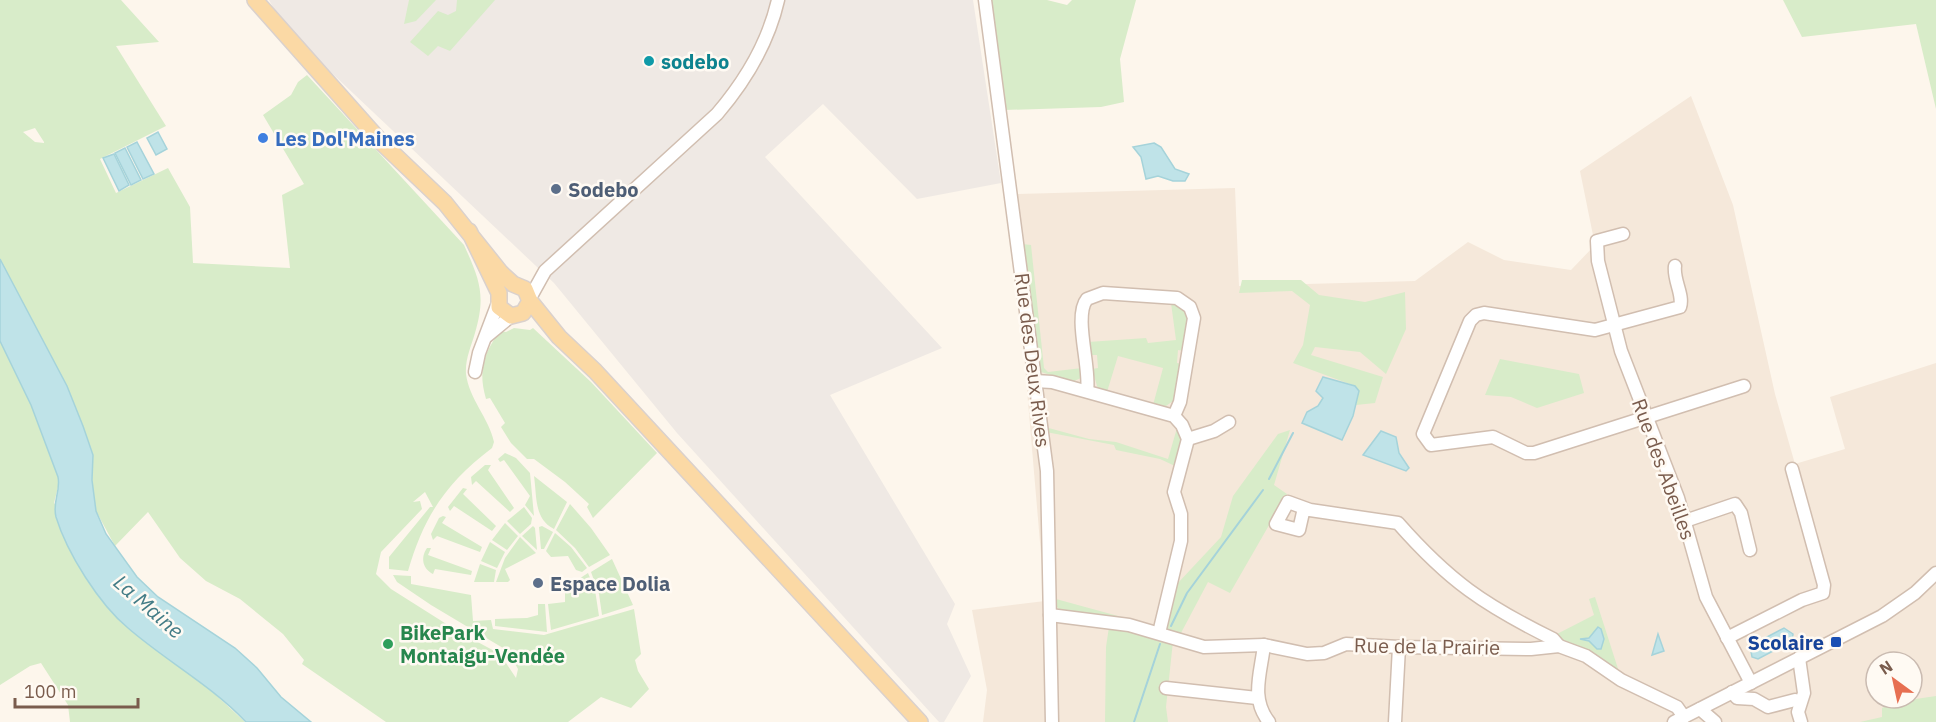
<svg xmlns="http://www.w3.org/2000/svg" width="1936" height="722" font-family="'IBM Plex Sans',sans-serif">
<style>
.residential{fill:#f5e8da;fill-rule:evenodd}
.industrial{fill:#efe9e4}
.green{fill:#d8ecc9;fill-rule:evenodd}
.water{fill:#bfe3e8;stroke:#a5d3da;stroke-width:1.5}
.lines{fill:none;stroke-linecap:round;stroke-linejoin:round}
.stream{stroke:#a5d3da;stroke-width:2}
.minor-casing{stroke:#d1beb0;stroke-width:15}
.major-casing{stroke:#dad1cd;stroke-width:18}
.minor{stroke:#fff;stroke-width:12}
.major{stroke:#fbd9a5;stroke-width:15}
.culture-dot{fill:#0f9aa8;stroke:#fffaf3;stroke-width:2}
.shop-dot{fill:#3f7fe0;stroke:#fffaf3;stroke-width:2}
.service-dot{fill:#5c6f8a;stroke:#fffaf3;stroke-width:2}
.transit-dot{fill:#1a4fb4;stroke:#fffaf3;stroke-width:2}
.leisure-dot{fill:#2e9e5b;stroke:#fffaf3;stroke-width:2}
.labels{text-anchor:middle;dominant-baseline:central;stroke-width:5;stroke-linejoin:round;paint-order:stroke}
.culture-label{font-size:20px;font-weight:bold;fill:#0d838f;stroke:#fffaf3;text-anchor:start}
.shop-label{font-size:20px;font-weight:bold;fill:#366cbe;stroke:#fffaf3;text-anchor:start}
.service-label{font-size:20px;font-weight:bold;fill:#4e5e75;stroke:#fffaf3;text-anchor:start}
.street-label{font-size:20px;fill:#7a5c4d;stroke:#fffaf3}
.leisure-label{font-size:20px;font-weight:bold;fill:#27864d;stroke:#fffaf3;text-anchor:start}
.transit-label{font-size:20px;font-weight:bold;fill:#164399;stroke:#fffaf3;text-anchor:end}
.water-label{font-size:21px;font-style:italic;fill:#437c86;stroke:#fffaf3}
</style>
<rect width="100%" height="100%" fill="#fdf6ec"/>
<path class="residential" d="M1691,96L1733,205L1775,394L1795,464L1845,449L1830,397L1936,363V705L1878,722H983L987,690L972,610L1045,601L1023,343L1007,210L1018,194L1235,188L1239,286L1415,281L1468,242L1504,260L1571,270L1595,245L1580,171ZM1876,662H1912V698H1876Z"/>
<path class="industrial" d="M269,0H973L1001,183L917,199L823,104L765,157L942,348L830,395L955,604L947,624L971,676L944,722H939L677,433L554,283L318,60L277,14Z"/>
<g class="green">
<path d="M0,0H121L159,42L116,46L166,126L100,159L116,193L168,168L190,207L193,263L290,268L282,195L304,184L263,115L291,95L298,82L307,75L464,245C480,280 486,296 475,333C471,347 465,359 466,374C469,399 489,418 494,442L492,448C446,483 424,516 408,571L389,569V557L430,507H433L425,492L413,502L420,501L422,509L381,552L376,574L391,589L459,632L500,654L516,678L518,669L508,651L431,605L397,582L393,575L411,576V584L471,595L473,621L491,620L493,629L544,635L634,609L641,654L635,660L638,671L649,689L631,708L601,697L568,722H386L302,664L304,660L283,634L240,599L206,581L180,558L148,512L115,546L96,511L92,480L93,455L83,426L67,386L0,259ZM35,128L44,142V143L35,142L23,132Z"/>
<path d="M409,0H436L416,21L404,24Z"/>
<path d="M457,0H495L450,51L438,46L428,56L410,42L438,11L448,15L456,11Z"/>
<path d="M990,0H1047L1067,5L1072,0H1136L1120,59L1124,102L1101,107L1005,110Z"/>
<path d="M1783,0H1936V109L1916,24L1802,37Z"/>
<path d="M1022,244L1031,245L1044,368L1048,372L1082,368L1081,378L1072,382L1038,371Z"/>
<path d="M1242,280H1301L1319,295L1365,302L1405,292L1406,329L1386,374L1360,352L1315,347L1311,355L1383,377L1375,403L1356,405L1359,391L1355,386L1293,363L1303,345L1310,305L1292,291L1239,293Z"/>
<path d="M1171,303L1178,304L1189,316L1184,351L1178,350L1177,363L1182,364L1173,401L1166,406L1153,405L1163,368L1118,356L1107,392L1098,389L1092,369L1098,368L1097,355H1090L1088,342L1146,338L1148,343L1176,340Z"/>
<path d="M514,328L530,330L533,328L591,382L657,453L593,518L587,507L589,504L565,482L534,459H527L511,443L501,427L505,423L490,398L486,399C478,371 483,354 500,331L506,332Z"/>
<path d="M0,341L31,405L58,477L59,483L54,503L204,684L245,722H70L68,705L41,663L30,666L0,685Z"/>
<path d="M1500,359L1579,374L1584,393L1537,408L1511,397L1485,395Z"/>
<path d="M1045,427L1089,439L1116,442L1168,459L1177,428L1182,443L1175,466L1160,459L1116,450L1114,445L1046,432Z"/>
<path d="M1290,430L1274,485L1287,494L1230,593L1208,582L1181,633L1166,629L1177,584L1221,537L1233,496L1278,434Z"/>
<path d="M505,453L516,458L530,473L534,516L525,505L530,496L504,460L500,462L498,459Z"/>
<path d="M485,465H491L488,470L514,508L510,512L476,481L472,485L471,477Z"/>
<path d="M534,476L567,502L554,529C534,519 537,497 534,476Z"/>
<path d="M463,488L467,489L463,494L496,526L492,531L454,506L450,511L448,507Z"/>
<path d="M570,504L591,528L610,555L589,567L575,548L556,530Z"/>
<path d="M524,507L532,518L531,524L520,534L507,521Z"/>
<path d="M443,516L446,517L442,523L482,547L480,552L437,536L433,540L431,534L439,518Z"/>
<path d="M505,523L518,536L507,550L492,540Z"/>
<path d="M533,526L535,528L537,550L522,536Z"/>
<path d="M542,526L553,532L544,549H541L539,527Z"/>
<path d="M555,533L571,547L587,568L582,572L576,570L568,556L551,557L546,551Z"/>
<path d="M520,537L536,553L505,569L510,580L508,582H496L505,558Z"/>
<path d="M490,542L505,552L497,568L481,561Z"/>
<path d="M427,548H431L428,555L472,571L471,575L435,569L433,574C423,569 420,558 427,548Z"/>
<path d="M612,559L633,605L602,615L599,594L591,572Z"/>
<path d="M480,564L496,570L494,582H474Z"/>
<path d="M588,573L595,590L599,616L551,630L548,604L565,602V588Z"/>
<path d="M1595,597L1620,675L1555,635L1594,615L1589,599Z"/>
<path d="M1056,599L1129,619L1061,611L1055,605Z"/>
<path d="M538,604H545L547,632L495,626V619L527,618L538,615Z"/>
<path d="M1109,627L1173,641L1166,707L1168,722H1105L1106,647Z"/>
<path d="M1936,696V722H1860L1882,717V708L1895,702Z"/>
</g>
<g class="water">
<path d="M158,132L167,149L156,155L147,138Z"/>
<path d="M137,142L154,174L143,179L127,147Z"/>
<path d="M1154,143L1161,147L1175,169L1189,174L1185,181H1173L1158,176L1146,179L1141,157L1133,147Z"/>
<path d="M125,148L141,180L131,185L115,153Z"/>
<path d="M114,154L129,185L119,191L103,158Z"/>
<path d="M0,259L67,386L83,426L93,455L92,480L96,511L106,534L137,577L158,597L235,648L257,668L281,697L311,722H246C211,685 166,661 128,628C99,604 67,553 56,517C52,502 61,491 58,477L31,405L0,341Z"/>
<path d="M1323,377L1355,386L1359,391L1353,416L1342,440L1302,423L1307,412L1318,406L1323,398L1316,391Z"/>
<path d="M1381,431L1396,437L1399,453L1409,468L1406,471L1363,455Z"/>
<path d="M1598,627L1601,629L1604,639L1601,649H1597L1589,641L1580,639L1589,638Z"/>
<path d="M1784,628L1793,634L1792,641L1758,659L1752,657L1750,646Z"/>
<path d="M1658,634L1664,651L1652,655Z"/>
</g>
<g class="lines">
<g class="stream">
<path d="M1269,479L1293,433"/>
<path d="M1171,626L1187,593L1263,490"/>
<path d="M1134,722L1160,644"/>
</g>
<defs>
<g id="minor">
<path d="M985,0L1047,471L1052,722"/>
<path d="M1623,234L1597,241L1598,261L1621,351L1678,498L1706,597L1751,683"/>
<path d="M1675,266C1673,280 1684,295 1680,307L1595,330L1484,313L1476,315L1470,321L1423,434L1431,445L1493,437L1526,453H1534L1744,386"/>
<path d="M530,298L545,271L717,114C746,80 768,44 778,0"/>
<path d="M487,336L511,316"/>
<path d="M475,372L479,353L498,303"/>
<path d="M1035,381L1052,382L1174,416L1182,425L1188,439L1174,492L1181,514V541L1159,633"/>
<path d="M1087,391C1091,368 1073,316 1087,299L1103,293L1177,298L1190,307L1194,318L1180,402L1174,416"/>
<path d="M1188,439L1214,431L1229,422"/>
<path d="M1304,508L1299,530L1276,524L1288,502L1310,510L1398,523C1449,581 1484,605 1553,639L1559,646"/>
<path d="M1685,521L1735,504L1741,513L1750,550"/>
<path d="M1050,615L1129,625L1204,647L1264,645L1307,654L1324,653L1346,644L1399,647L1531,649L1559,646L1586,656L1621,680L1677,707L1684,717"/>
<path d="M1727,638L1802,600L1823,593L1824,585L1792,469"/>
<path d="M1264,645C1261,673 1250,698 1269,722"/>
<path d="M1799,658L1804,693L1798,712L1801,722"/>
<path d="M1166,688L1257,698"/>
<path d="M1732,692L1737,698L1754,699L1768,707L1795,700L1800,703"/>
<path d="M1700,709L1715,722"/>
<path d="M1395,722L1399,647"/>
<path d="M1674,722L1882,616L1915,593L1936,573"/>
</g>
<g id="major">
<path d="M255,0L381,142L445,203L501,273L513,284L525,289L530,301L523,313L511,316L499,307V293L469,231"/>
<path d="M530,301L559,337L595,371L920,722"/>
</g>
</defs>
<use href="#minor" class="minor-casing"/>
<use href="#major" class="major-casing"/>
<use href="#minor" class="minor"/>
<use href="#major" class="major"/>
</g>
<circle class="culture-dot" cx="649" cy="61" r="6"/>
<circle class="shop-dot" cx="263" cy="138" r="6"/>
<g class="service-dot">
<circle cx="556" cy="189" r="6"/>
<circle cx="538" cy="583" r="6"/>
</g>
<rect class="transit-dot" x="1830" y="636" width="12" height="12" rx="3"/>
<circle class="leisure-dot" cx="388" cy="644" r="6"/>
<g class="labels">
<g class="culture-label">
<text x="661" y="61">sodebo</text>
</g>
<g class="shop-label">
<text x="275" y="138">Les Dol'Maines</text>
</g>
<g class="service-label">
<text x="568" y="189">Sodebo</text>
<text x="550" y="583">Espace Dolia</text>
</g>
<g class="street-label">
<text transform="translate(1033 360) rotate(83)">Rue des Deux Rives</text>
<text transform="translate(1664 469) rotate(70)">Rue des Abeilles</text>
<text transform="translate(1427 646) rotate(1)">Rue de la Prairie</text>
</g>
<g class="leisure-label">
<text x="400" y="632">BikePark<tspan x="400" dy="23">Montaigu-Vendée</tspan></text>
</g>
<g class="transit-label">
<text x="1824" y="642">Scolaire</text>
</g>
<g class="water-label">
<text transform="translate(149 606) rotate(41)">La Maine</text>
</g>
</g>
<g transform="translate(1894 680) rotate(327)"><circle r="28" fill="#fffaf3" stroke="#cabbb1" stroke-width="1.5"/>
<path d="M0-4.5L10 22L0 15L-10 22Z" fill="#e76f51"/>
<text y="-9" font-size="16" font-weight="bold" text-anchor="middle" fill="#7a5c4d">N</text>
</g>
<path d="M15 698v9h123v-9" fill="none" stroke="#7a5c4d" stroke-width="3"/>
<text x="24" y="698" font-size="18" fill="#7a5c4d" stroke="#fffaf3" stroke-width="4.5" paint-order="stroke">100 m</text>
</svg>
